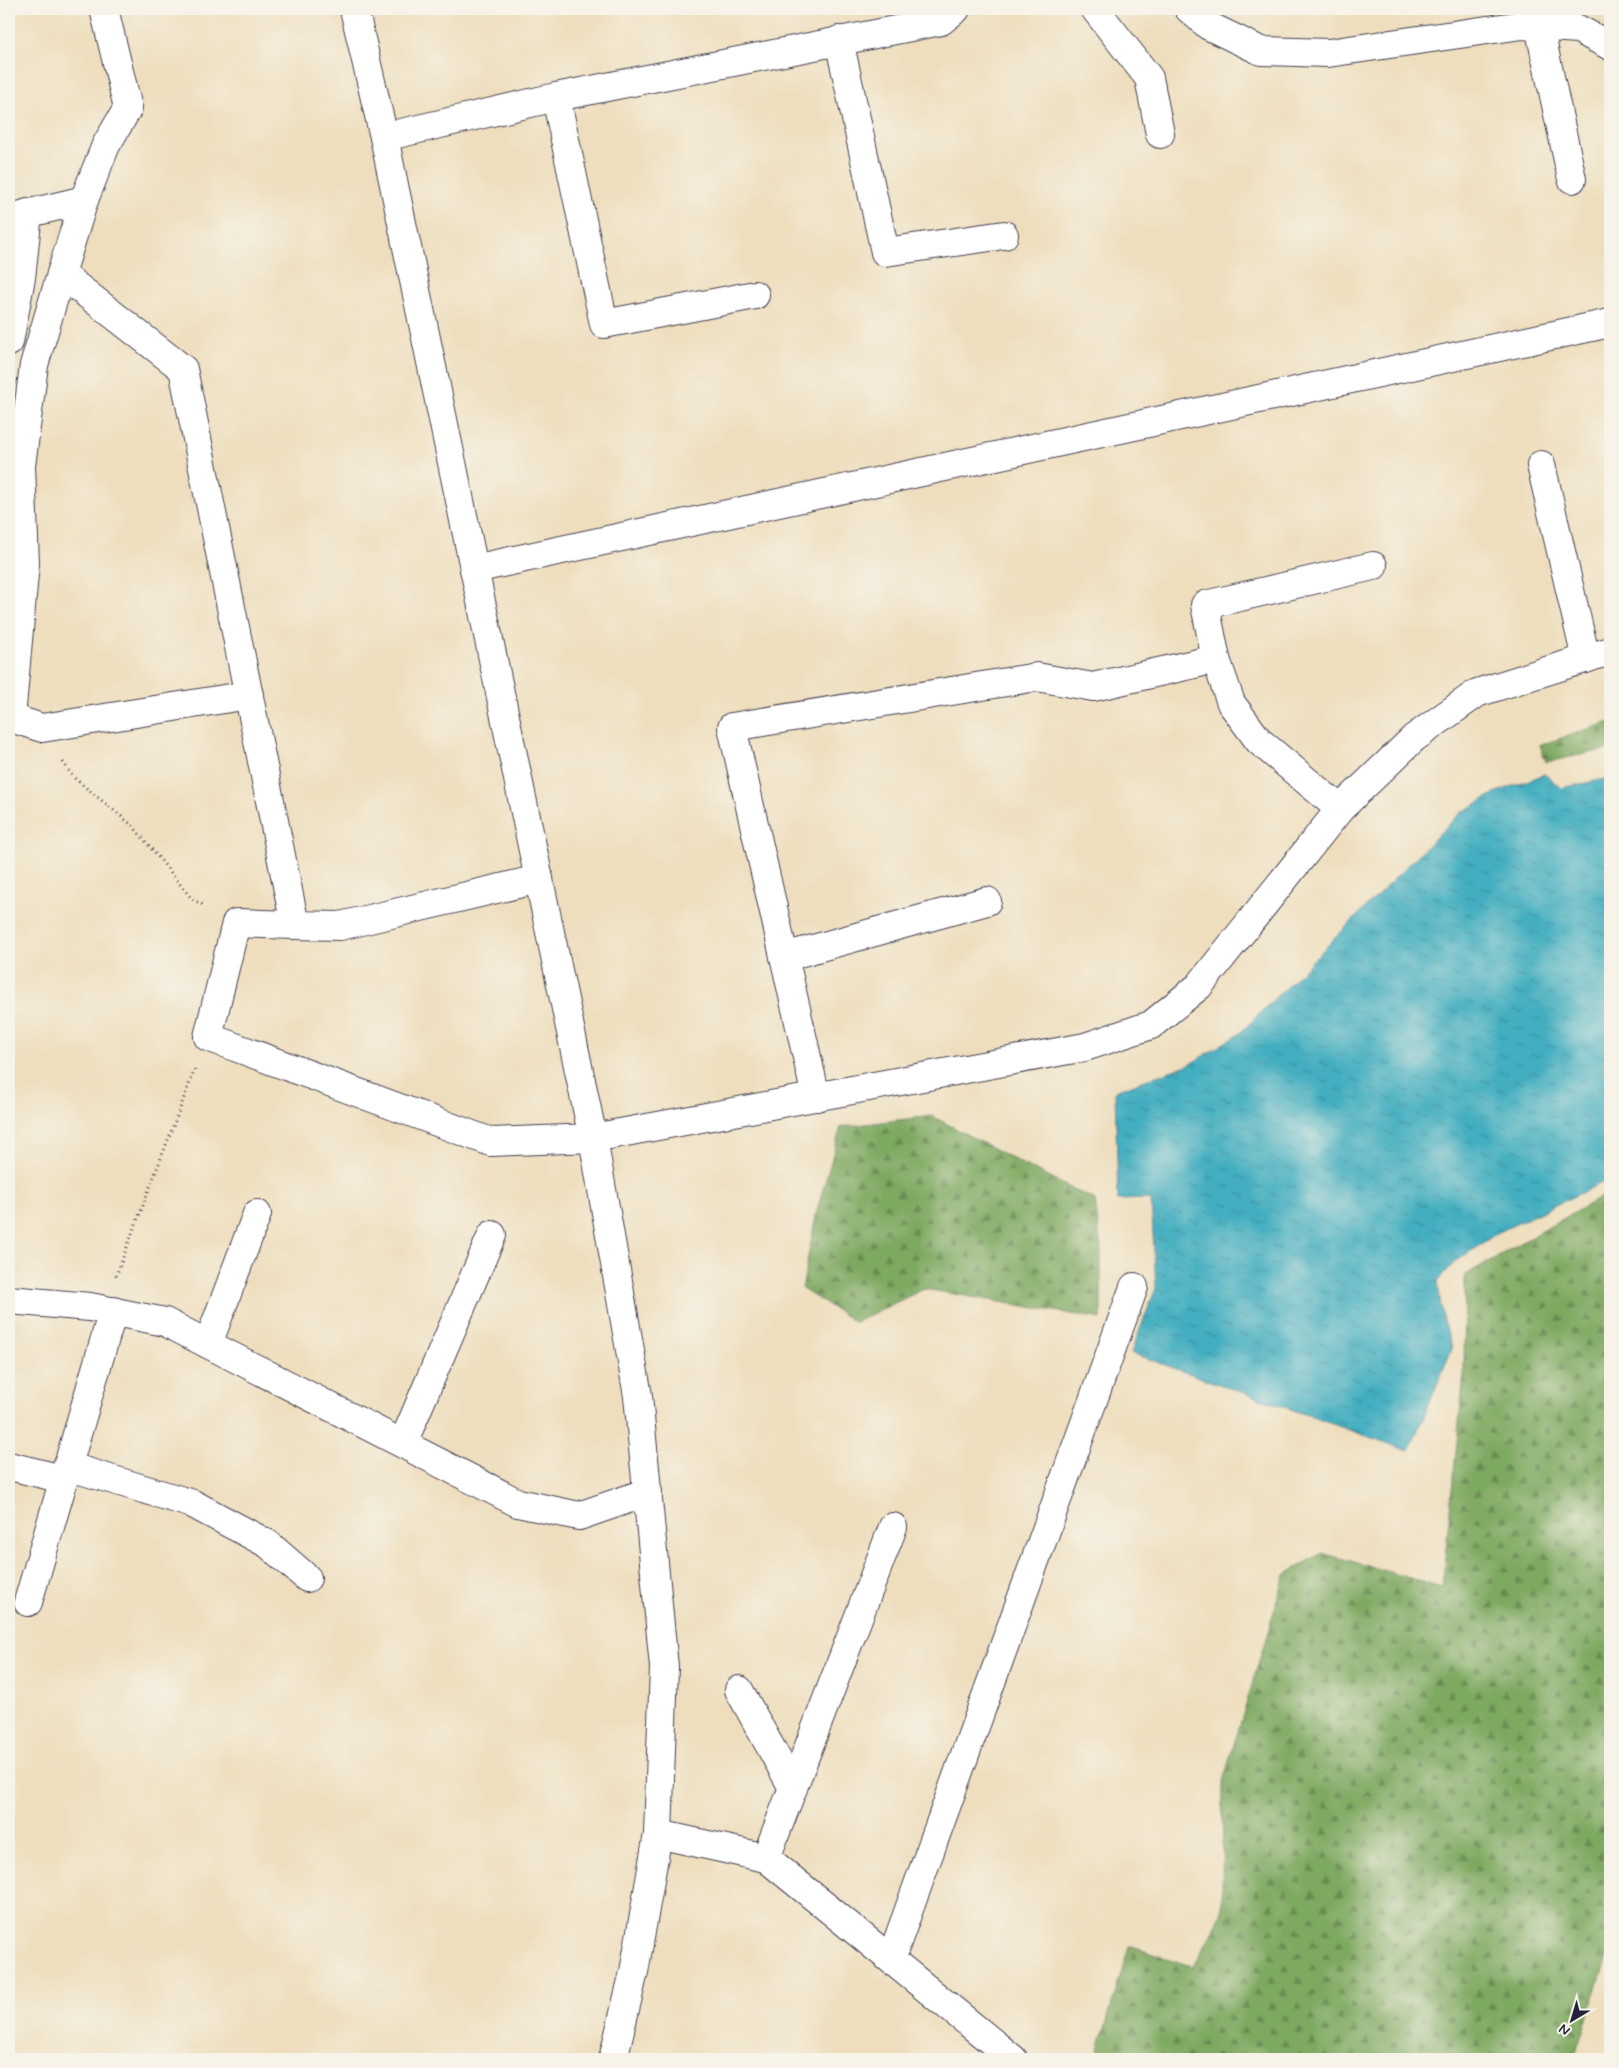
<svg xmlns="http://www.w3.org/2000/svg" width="1619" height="2068" font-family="Mynerve,sans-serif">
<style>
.forest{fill:url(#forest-firs);stroke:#50664e}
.water{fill:url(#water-ripples);stroke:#32687e}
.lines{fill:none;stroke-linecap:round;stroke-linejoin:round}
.minor-casing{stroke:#413e4e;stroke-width:30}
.tertiary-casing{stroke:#413e4e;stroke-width:30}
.path{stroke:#413e4e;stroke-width:3;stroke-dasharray:1 4;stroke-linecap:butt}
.minor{stroke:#fff;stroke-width:28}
.tertiary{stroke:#fff;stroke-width:28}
</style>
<defs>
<pattern id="forest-firs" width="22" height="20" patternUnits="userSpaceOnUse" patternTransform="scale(1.25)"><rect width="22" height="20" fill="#7ea961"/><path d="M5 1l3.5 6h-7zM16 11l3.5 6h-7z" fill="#678951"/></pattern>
<pattern id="water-ripples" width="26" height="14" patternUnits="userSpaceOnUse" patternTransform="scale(1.25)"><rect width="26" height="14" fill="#42aec0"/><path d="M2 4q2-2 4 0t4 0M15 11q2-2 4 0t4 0" fill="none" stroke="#378d9d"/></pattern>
</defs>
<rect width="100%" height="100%" fill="#f7f3e8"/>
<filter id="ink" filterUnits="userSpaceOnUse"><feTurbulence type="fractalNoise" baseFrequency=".02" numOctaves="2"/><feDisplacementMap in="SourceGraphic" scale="10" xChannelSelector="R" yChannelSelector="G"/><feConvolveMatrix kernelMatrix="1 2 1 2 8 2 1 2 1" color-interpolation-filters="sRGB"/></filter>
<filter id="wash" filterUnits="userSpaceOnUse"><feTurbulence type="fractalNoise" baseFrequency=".0096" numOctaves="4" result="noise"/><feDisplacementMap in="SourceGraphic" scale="20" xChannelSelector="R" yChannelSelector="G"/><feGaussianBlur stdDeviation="1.12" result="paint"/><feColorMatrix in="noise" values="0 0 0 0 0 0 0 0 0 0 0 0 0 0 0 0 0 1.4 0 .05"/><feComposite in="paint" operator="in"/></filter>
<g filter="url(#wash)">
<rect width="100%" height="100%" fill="#eedebd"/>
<g class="forest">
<path d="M1610,722V749L1546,762L1540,745Z"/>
<path d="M932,1116L1032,1169L1095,1200L1101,1249V1319L924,1289L855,1322L802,1289L817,1210L841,1127Z"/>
<path d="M1610,1192V1947L1574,2059H1096L1129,1946L1194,1967L1222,1911L1223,1781L1285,1575L1322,1553L1442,1587L1464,1374L1465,1275Z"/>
</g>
<path class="water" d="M1545,774L1561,788L1610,778V1179L1497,1233L1454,1263L1438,1281L1441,1308L1452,1349L1409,1451L1131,1353L1156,1288L1151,1199L1118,1200L1115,1091L1190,1064L1239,1034L1459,814L1497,792Z"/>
</g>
<g filter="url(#ink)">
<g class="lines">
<defs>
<g id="minor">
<path d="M1095,9L1149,78L1160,134"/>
<path d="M1189,9L1209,26L1261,51L1328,53L1522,25L1578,29L1610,46"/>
<path d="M1539,26L1572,179"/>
<path d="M839,40L885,252L1004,235"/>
<path d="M556,97L604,324L755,295"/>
<path d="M384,137L556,97L941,21L956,9"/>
<path d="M84,200L61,274L183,369L295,925L340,926L539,879"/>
<path d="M9,218L84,200L106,145L128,108L104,9"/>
<path d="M61,274L34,365L21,466L25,563L11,718L42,728L249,695"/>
<path d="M9,342L21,278L28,213"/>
<path d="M1541,465L1586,659"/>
<path d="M474,569L1610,323"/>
<path d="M1216,659L1231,703L1259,741L1340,809"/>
<path d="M295,925L236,923L208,1037L491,1142L593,1138L1085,1047L1151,1025L1199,986L1340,809L1414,738L1477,693L1610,651"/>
<path d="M784,957L987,901"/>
<path d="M816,1097L732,727L1037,677L1093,687L1216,659L1205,605L1373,566"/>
<path d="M9,1300L90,1307L165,1322L518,1503L579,1516L648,1492"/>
<path d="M208,1344L257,1214"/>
<path d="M403,1443L492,1235"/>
<path d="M9,1466L63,1479"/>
<path d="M67,1466L193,1504L268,1544L307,1578"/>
<path d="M28,1602L113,1311"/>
<path d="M739,1690L793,1788"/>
<path d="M658,1834L766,1858L1013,2059"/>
<path d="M766,1858L893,1527"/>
<path d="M891,1959L1134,1287"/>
</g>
<path id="tertiary" d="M354,9L384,137L593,1138L638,1396L664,1667L658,1834L634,1972L613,2059"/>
</defs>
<use href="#minor" class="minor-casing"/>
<use href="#tertiary" class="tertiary-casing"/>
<g class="path">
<path d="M63,762L73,777L133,826L192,899L205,906"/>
<path d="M116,1276L195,1069"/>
</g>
<use href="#minor" class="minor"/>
<use href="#tertiary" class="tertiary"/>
</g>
</g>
<rect width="1619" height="2068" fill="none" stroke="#f7f3e8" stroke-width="30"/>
<g transform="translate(1572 2020) rotate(218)" stroke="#f7f3e8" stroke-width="4" paint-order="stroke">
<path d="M0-4L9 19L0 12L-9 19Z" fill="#22223b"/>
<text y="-8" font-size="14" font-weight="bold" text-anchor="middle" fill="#22223b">N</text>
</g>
</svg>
